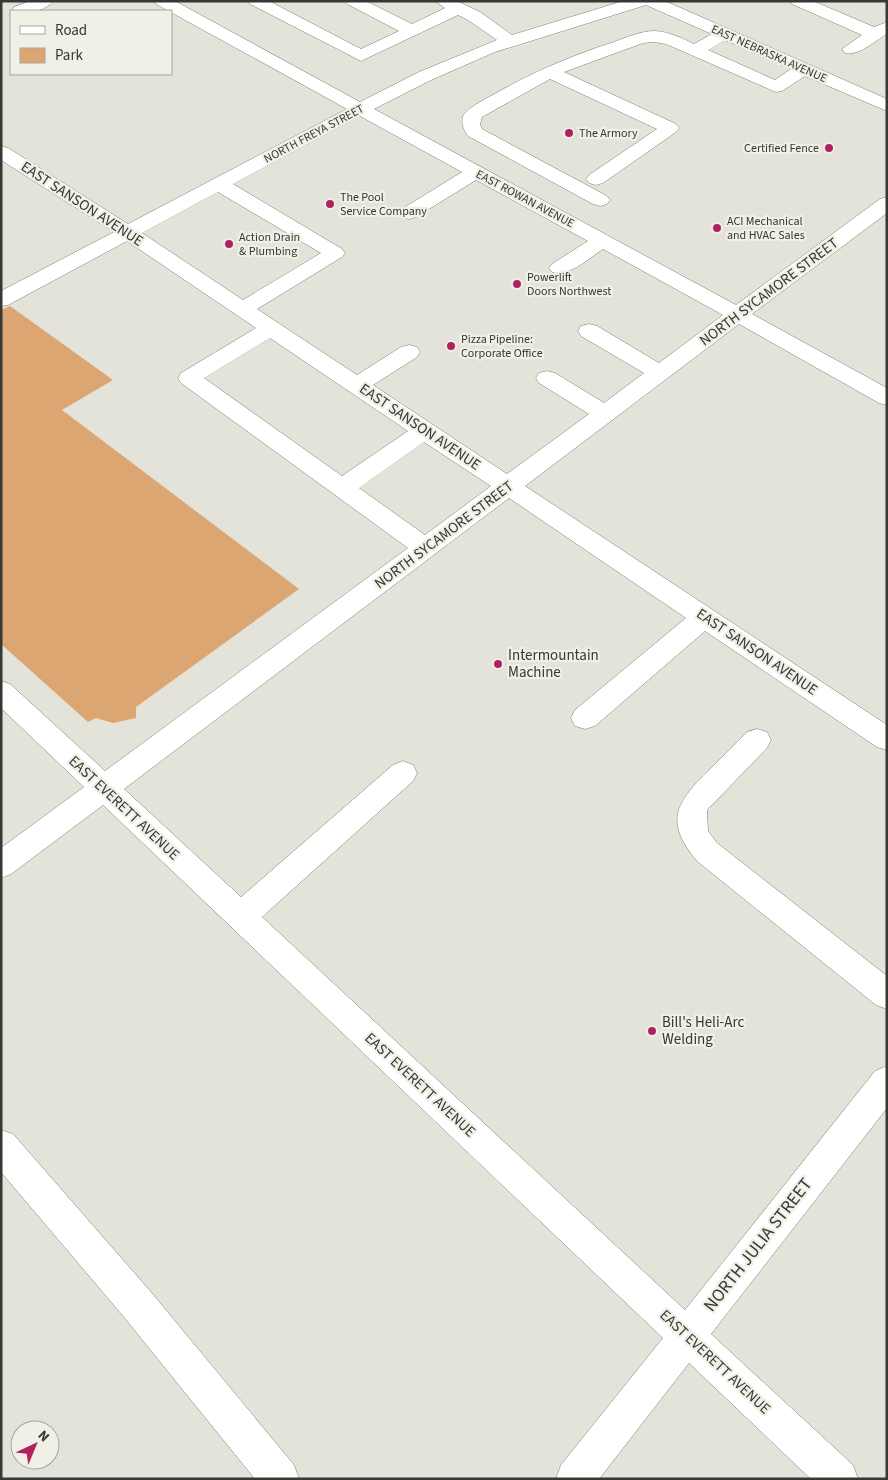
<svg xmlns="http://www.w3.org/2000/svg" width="888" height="1480" font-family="'Source Sans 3',sans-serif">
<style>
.green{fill:#dca673}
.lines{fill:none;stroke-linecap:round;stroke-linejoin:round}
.minor-casing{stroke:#7e7e76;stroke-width:1}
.minor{fill:#fff;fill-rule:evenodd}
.poi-dot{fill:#af225e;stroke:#f0f0e7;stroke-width:2}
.labels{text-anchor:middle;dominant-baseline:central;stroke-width:4.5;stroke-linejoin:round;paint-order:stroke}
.far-street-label{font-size:12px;fill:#373734;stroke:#f0f0e7}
.far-poi-label{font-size:12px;fill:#373734;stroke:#f0f0e7;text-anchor:start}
.street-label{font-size:15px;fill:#373734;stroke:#f0f0e7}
.poi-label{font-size:15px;fill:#373734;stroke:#f0f0e7;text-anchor:start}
.near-street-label{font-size:18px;fill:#373734;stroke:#f0f0e7}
</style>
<rect width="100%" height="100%" fill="#e3e3da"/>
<path class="green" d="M10,306L113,380L62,410L299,589L136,707V718L113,723L96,718L88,722L1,644V310Z"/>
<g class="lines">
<defs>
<g id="minor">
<path d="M30,1H53C44,13 25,12 12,11L14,7Z"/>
<path d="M154,1H175L360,102L419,72L497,40L468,20L458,15L361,61L250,4L248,1H269L361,49L399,31L347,4L345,1H366L412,24L445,8L435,1H457L480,12L512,35L623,1H665L887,99V111L805,76L782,91L776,92L666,44L654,42L643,43L564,72L676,124L679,128L676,132L603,183L596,185L589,183L586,179L589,175L657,129L550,79L482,117L480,124L482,129L607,196L610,200L607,204L600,206L593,204L468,136C463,129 459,119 466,112C472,106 482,101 489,97C529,74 570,56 614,42C627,37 641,31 655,31C669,32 682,38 694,44L712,34L646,5L495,52L431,80L374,109L736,305L880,199L887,197V213L752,314L887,388V405L879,403L739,324L525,486L887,725V750L877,747L705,631L595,726L585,729L575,726L571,718L575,710L686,618L509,498L124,789L241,897L393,765L403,761L413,765L417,773L413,781L262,917L685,1310L875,1071L887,1066V1108L711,1334L853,1465L858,1479H811L689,1363L599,1479H556L561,1465L663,1338L103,805L11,874L1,878V848L84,787L1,708V681L10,684L105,771L408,548L181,383L178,378L181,373L256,328L127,241L8,305L1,306V291L114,232L1,160V146L8,148L128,224L347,109L156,4ZM725,40L791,69L775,80L708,50ZM360,116L462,172L402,209L399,213L402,217L409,219L416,217L476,180L588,241L552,264L549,268L552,272C569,277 588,259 603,249L723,315L659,363L597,326L589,324L581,326L578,331L581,336L644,373L604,403L555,373L547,371L539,373L536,378L539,383L589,414L507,474L373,385L417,357L420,352L417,347L409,345L401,347L357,375L257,309L342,257L345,253L342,249L233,184ZM218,192L321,253L243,300L142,233ZM270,338L408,431L342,476L204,378ZM424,442L491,486L425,535L359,488Z"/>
<path d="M790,1H813L874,27L887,22V34C874,41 860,56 845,53L842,49L862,35L792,4Z"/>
<path d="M757,729L767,732L771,740L767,748L707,810L708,831L717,843L887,976V1009L876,1005L697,861C665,823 675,804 706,773C720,759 734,746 747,732Z"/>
<path d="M1,1130L13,1134L150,1291L294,1465L299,1479H255L124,1317L1,1172Z"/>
</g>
</defs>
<use href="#minor" class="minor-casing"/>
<use href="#minor" class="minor"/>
</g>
<g class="poi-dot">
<circle cx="569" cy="133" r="5"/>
<circle cx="829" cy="148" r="5"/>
<circle cx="330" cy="204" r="5"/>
<circle cx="717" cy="228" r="5"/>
<circle cx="229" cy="244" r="5"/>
<circle cx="517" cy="284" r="5"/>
<circle cx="451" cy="346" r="5"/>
<circle cx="498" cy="664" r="5"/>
<circle cx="652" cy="1031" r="5"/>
</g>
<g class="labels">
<g class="far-street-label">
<text transform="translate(769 54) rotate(24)">EAST NEBRASKA AVENUE</text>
<text transform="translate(314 134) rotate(-28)">NORTH FREYA STREET</text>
<text transform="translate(525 199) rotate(28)">EAST ROWAN AVENUE</text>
</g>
<g class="far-poi-label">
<text x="579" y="133">The Armory</text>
<text x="819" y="148" text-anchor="end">Certified Fence</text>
<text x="340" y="197">The Pool<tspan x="340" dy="14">Service Company</tspan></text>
<text x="727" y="221">ACI Mechanical<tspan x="727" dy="14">and HVAC Sales</tspan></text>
<text x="239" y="237">Action Drain<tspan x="239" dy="14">&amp; Plumbing</tspan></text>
<text x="527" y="277">Powerlift<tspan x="527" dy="14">Doors Northwest</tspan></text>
<text x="461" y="339">Pizza Pipeline:<tspan x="461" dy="14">Corporate Office</tspan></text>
</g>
<g class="street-label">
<text transform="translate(82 204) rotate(33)">EAST SANSON AVENUE</text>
<text transform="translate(769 292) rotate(-37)">NORTH SYCAMORE STREET</text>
<text transform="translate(420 427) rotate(34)">EAST SANSON AVENUE</text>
<text transform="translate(444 535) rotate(-37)">NORTH SYCAMORE STREET</text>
<text transform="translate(757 652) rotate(34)">EAST SANSON AVENUE</text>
<text transform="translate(124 808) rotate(43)">EAST EVERETT AVENUE</text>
<text transform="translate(420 1085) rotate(43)">EAST EVERETT AVENUE</text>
<text transform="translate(715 1362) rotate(43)">EAST EVERETT AVENUE</text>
</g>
<g class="poi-label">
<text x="508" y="655">Intermountain<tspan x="508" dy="17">Machine</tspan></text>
<text x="662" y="1022">Bill's Heli-Arc<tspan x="662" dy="17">Welding</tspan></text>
</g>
<g class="near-street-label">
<text transform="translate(758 1245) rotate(-52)">NORTH JULIA STREET</text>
</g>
</g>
<rect width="888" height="1480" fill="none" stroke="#373734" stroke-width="5"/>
<rect x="10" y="10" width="162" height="65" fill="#f0f0e7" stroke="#a6a69f"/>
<rect x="20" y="26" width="25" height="8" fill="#ffffff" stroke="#a6a69f"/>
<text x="55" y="35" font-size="15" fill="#373734">Road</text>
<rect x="20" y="48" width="25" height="15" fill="#dca673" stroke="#a6a69f"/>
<text x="55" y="60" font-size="15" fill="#373734">Park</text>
<g transform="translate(35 1445) rotate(44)"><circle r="24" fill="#f0f0e7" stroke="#a6a69f"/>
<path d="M0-4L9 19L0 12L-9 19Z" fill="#af225e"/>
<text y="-8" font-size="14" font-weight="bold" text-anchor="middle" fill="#373734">N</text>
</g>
</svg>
